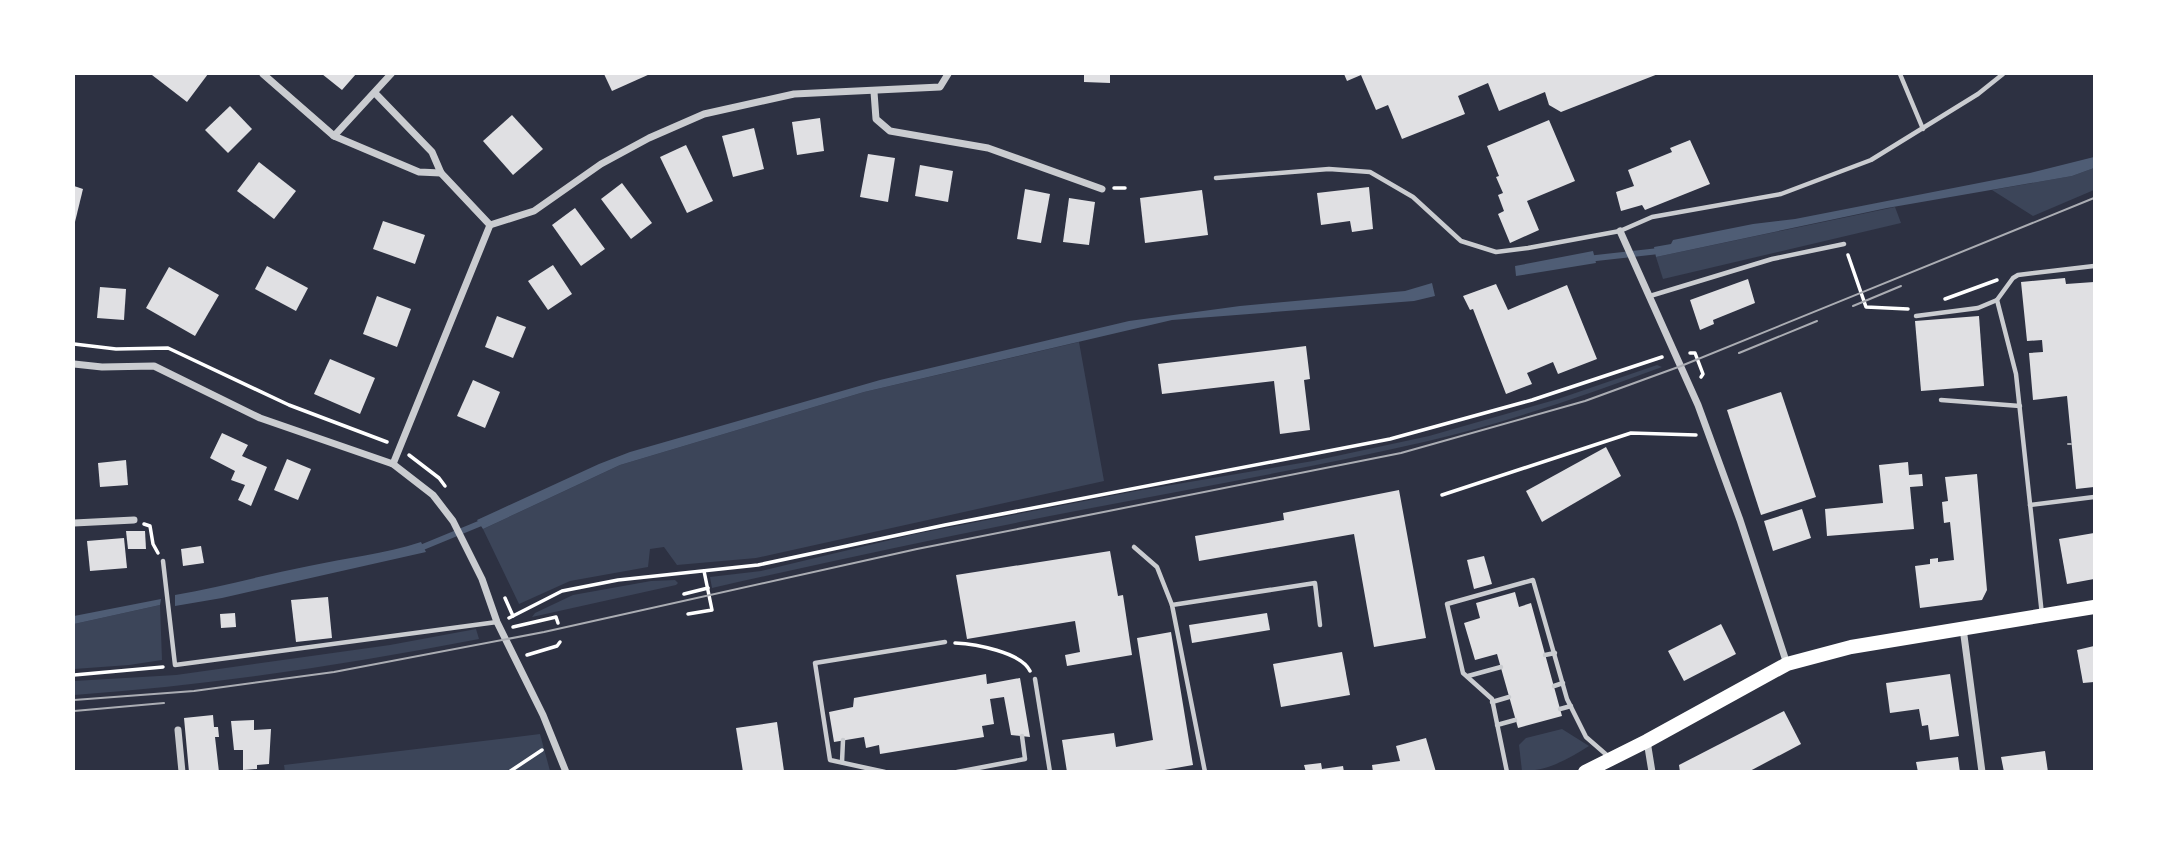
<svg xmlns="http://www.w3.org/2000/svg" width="2168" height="845" font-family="Karla,sans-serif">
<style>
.green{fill:#3c4559}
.water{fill:#4f5d75}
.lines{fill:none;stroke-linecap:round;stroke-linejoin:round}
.stream{stroke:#4f5d75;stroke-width:6}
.building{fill:#e0e0e3}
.path{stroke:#fff;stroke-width:3.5}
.service{stroke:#caccd0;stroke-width:4.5}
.minor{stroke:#caccd0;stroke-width:7}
.secondary{stroke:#fff;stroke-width:14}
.tram{stroke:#abadb3;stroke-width:2}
</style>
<rect width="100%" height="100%" fill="#2d3142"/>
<g class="green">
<path d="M2094,168V190L2033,216L1992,190L2072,176Z"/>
<path d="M1895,207L1901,223L1663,279L1656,257Z"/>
<path d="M1079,342L1104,481L756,558L677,565L664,547L650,549L648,567L570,581L519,604L483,529L620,465L864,392Z"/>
<path d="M1657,365L1662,367C1584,396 1505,423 1424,442C1310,468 1195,488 1081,510C957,534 834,560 712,588L710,577L761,571L915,534L1136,491L1313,461L1429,436L1558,399Z"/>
<path d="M675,580L678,583L676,585L532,617L535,613L573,595L651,581Z"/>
<path d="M160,605L162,660L129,665L74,669V624Z"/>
<path d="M476,629L479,639C345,665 210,685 74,695V681L176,675L390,645Z"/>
<path d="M1562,729L1589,746C1570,758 1546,772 1522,771L1519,745L1526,738Z"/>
<path d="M540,734L550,771L285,772L284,765Z"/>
</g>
<g class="water">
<path d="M2094,157V168L2072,176L1887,208L1656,257L1654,247L1671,244L1673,240L1753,224L1795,219L2030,173Z"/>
<path d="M1593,251L1596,263L1516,276L1515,266Z"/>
<path d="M1432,283L1435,296L1414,301L1172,320L864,392L620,465L483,529L477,520L599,464L630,452L880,380L1129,321L1240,306L1405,291Z"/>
<path d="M421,542L426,552L222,598L175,606V595C220,587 264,575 309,566C346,558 384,554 421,542Z"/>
<path d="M161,599L160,605L74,624V616Z"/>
</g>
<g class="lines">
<g class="stream">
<path d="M1587,259L1659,251"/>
<path d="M418,549L486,521"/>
</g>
</g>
<g class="building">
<path d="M154,74H208L187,102L152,75Z"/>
<path d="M322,74H356L342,90Z"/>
<path d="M604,74H650L612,91Z"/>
<path d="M1084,74H1110V83L1084,82Z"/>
<path d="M1344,74H1658L1561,112L1549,105L1545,92L1499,111L1488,83L1458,96L1465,114L1402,139L1388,105L1376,110L1361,75L1347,81Z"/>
<path d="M230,106L252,129L228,153L205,130Z"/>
<path d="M512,115L543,149L513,175L483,141Z"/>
<path d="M820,118L824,151L797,155L792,122Z"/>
<path d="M1549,120L1575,181L1527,201L1539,230L1510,243L1498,214L1504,211L1498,195L1503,193L1496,177L1499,176L1487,146Z"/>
<path d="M754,128L764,169L733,177L722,136Z"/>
<path d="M1690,140L1710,184L1645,210L1642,205L1621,211L1616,192L1634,186L1628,170L1672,152L1670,148Z"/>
<path d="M686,145L713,201L687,213L660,157Z"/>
<path d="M868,154L895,158L888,202L860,197Z"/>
<path d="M259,162L296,191L274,219L237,191Z"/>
<path d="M920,165L953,171L948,202L915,196Z"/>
<path d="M622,183L652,223L631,239L601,199Z"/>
<path d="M74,186L83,189L74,226Z"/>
<path d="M1369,187L1373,229L1352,232L1350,221L1321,225L1317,193Z"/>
<path d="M1025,189L1050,194L1041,243L1017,239Z"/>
<path d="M1202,190L1208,235L1145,243L1140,198Z"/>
<path d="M1069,198L1095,202L1089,245L1063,242Z"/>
<path d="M575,208L605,249L581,266L552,225Z"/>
<path d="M383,221L425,235L415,264L373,249Z"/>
<path d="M553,265L572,294L548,310L528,281Z"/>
<path d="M267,266L308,288L296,311L255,289Z"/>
<path d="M169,267L219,295L195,336L146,308Z"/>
<path d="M2065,278L2066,284L2094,282V487L2076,489L2067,396L2033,400L2029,353L2043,352L2042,340L2027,341L2021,282Z"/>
<path d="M1748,279L1755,303L1713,320L1714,324L1700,330L1690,300Z"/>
<path d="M1496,284L1508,310L1567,285L1597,359L1558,374L1553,362L1527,373L1532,384L1506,394L1473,309L1470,310L1463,296Z"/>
<path d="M100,287L126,289L124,320L97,318Z"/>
<path d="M377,296L411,309L397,347L363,334Z"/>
<path d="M497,316L526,327L513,358L485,347Z"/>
<path d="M1979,316L1984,386L1921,391L1915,321Z"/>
<path d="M1306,346L1310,379L1304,380L1310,430L1280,434L1274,381L1162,394L1158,364Z"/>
<path d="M330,359L375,378L360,414L314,394Z"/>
<path d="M473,380L500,392L485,428L457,416Z"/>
<path d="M1781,392L1816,497L1761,515L1727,410Z"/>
<path d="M222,433L248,445L242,456L267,467L251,506L238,500L245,485L231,480L235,471L210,458Z"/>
<path d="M1606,447L1621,476L1542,522L1526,491Z"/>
<path d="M287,459L311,469L298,500L274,490Z"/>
<path d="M126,460L128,485L100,487L98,463Z"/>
<path d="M1908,462L1909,475L1922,474L1923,486L1910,487L1914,529L1827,536L1825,509L1883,503L1879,465Z"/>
<path d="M1977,474L1987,590L1982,600L1920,608L1915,566L1930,564V559L1938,558V562L1954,560L1950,522L1944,523L1942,502L1948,501L1945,477Z"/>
<path d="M1399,490L1426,638L1374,647L1354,534L1199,561L1195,536L1284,520L1283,513Z"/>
<path d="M1802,509L1811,538L1773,551L1764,521Z"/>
<path d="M126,531H145L146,549H128Z"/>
<path d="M2094,533V579L2067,584L2059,539Z"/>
<path d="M124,538L127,568L90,571L87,541Z"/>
<path d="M201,546L204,563L183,566L181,549Z"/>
<path d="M1110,551L1118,596L1123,595L1132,655L1067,666L1065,655L1080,652L1075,621L967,639L956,575Z"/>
<path d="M1484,556L1492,584L1474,589L1467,560Z"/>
<path d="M1515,592L1519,607L1531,603L1562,716L1518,728L1497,654L1475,660L1464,623L1480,618L1476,603Z"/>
<path d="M328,597L332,638L296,642L291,600Z"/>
<path d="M235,613L236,627L221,628L220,614Z"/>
<path d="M1267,613L1270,630L1192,643L1189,625Z"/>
<path d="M1721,624L1736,654L1684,681L1668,651Z"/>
<path d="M1171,632L1193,765L1153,772H1067L1062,740L1114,733L1116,747L1153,740L1137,638Z"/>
<path d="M2094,646V682L2083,683L2077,650Z"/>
<path d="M1342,652L1350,695L1281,707L1273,664Z"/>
<path d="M986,674L987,684L1020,678L1030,737L1011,735L1004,697L990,699L994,724L982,726L984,737L880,754L879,745L866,748L864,737L834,742L829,712L853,707L854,698Z"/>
<path d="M1950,674L1959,736L1930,740L1928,725L1922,726L1919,709L1890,713L1886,683Z"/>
<path d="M1784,711L1801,744L1748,772H1680L1679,765Z"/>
<path d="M213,715L214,727H218L219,737H215L219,772H189L184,718Z"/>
<path d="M254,720V730L271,729L269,764L257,765V769L243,770V750H234L231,721Z"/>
<path d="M777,722L784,771L743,772L736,728Z"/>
<path d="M1426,738L1436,772H1373L1372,765L1400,761L1396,746Z"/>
<path d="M2045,751L2048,772H2004L2001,757Z"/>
<path d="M1958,757L1960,772H1918L1916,762Z"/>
<path d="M1321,763L1322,769L1343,766L1344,772H1306L1304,765Z"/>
</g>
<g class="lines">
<g class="path">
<path d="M1114,188H1125"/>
<path d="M1848,255L1866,307L1908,309"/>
<path d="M1945,299L1997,280"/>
<path d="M74,344L116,349L168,348L289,405L387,442"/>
<path d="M1690,353H1695L1703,374L1701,377"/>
<path d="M409,455L439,478L445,486"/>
<path d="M1442,495L1631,433L1696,435"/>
<path d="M144,524L150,526L153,544L158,553"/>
<path d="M684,594L708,588"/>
<path d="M505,598L513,616"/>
<path d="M688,614L712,610L704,571"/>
<path d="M509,618L562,591L618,580L758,565L945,525L1390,439L1532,400L1662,357"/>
<path d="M513,627L556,617L558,623"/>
<path d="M955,643C975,644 1021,652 1030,671"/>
<path d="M527,655L557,646L560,642"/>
<path d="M74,675L163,667"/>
<path d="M509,772L542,750"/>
</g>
<g class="service">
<path d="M1900,74L1923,129"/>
<path d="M1216,178L1329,169L1370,172L1413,197L1461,241L1496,252L1528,248L1620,231L1652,217L1781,194L1871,160L1978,94L2003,74"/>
<path d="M1650,296L1772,259L1844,244"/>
<path d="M1916,316L1978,308L1997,300"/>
<path d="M1941,400L2020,406"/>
<path d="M2030,505L2094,497"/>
<path d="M1134,547L1157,567L1172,605"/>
<path d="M163,561L175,665L497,622"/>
<path d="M2042,615L2016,374L1997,300L2013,278L2018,275L2094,266"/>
<path d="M1545,655L1555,653"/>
<path d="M1468,676L1501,667"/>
<path d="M1035,679L1050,772"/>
<path d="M1554,686L1563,683"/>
<path d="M1492,702L1509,697"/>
<path d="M1560,709L1571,706"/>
<path d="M1497,725L1515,720"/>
<path d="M842,762L843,740"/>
<path d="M885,772L830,760L815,663L945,642"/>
<path d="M957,772L1025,759L1022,736"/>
<path d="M1205,772L1172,605L1315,583L1320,625"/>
<path d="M1507,772L1492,699L1463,673L1447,604L1533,580L1567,699L1586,737L1609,757"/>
</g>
<g class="minor">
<path d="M263,74L334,136L419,172L441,173L490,225"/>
<path d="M874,92L876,119L890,131L988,148L1102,189"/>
<path d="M375,93L432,152L441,173"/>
<path d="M334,136L391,74"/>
<path d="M1620,231L1698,405L1740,520L1787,664"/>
<path d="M74,364L102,367L154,366L260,418L393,464L433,495L453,521L482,579L497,622L543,715L566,772"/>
<path d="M393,464L490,225L534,211L601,164L649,138L704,114L794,94L940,87L948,74"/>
<path d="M74,523L134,520"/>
<path d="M1963,628L1982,772"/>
<path d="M178,730L182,772"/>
<path d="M1647,741L1652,772"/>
</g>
<path class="secondary" d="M1585,772L1647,741L1787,664L1851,647L2094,607"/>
<g class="tram">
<path d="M1853,306L1901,286"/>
<path d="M1739,353L1817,321"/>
<path d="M2068,444H2071"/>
<path d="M74,700L194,691L334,672L544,632L917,549L1401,453L1585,401L1681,366L2094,198"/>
<path d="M74,711L164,703"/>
</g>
</g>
<rect width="2168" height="845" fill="none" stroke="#ffffff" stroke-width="150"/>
</svg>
